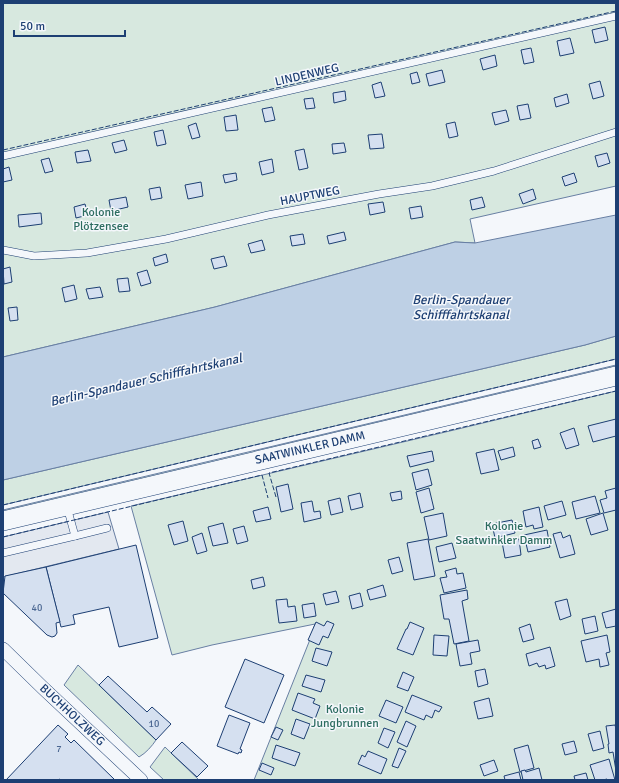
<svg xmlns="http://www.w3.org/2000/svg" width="619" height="783" font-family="Signika,sans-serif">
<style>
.green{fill:#d7e8df;stroke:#687fa3}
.parking{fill:#e3e8f0;stroke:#687fa3}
.water{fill:#bed0e5;stroke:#687fa3}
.building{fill:#d5e0f0;stroke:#1d3f73}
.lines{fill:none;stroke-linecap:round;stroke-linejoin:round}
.service-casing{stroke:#1d3f73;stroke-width:8}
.minor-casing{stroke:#1d3f73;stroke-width:14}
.secondary-casing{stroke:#1d3f73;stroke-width:20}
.service{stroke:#f4f7fb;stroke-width:7}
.minor{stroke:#f4f7fb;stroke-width:13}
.secondary{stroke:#f4f7fb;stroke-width:19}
.fence{stroke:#1d3f73;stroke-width:1;stroke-dasharray:5 2;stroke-linecap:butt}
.labels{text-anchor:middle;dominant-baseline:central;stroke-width:3;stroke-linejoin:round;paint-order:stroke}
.number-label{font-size:10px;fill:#4b6792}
.street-label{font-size:12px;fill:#1d3f73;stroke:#f4f7fb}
.park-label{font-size:12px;fill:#2c6c60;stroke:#f4f7fb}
.water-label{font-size:13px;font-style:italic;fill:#1d3f73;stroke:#f4f7fb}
</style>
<rect width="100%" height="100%" fill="#f4f7fb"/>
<g class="green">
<path d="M3,3H616V186L470,219L475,243L455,242L215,307L3,357Z"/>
<path d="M616,336V359L3,505V480L585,345Z"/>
<path d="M616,365V367L3,513V510Z"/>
<path d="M616,391V780H254L309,642L315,624L212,645L172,655L131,506L454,430Z"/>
<path d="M78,665L156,740C152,746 146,753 139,757L64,685Z"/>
<path d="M165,747L199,780H164L150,767Z"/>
</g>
<path class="parking" d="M108,512L119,549L3,577V537Z"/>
<path class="water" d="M616,215V336L585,345L3,480V357L215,307L455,242L475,243Z"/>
<g class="building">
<path d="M605,27L608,40L595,43L592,30Z"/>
<path d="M570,38L574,53L560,56L557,41Z"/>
<path d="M531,48L534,62L524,64L521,50Z"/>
<path d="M495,55L497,66L483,70L480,59Z"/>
<path d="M442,70L445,82L429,86L426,74Z"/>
<path d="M417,72L420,82L412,84L410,74Z"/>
<path d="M600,81L604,96L593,99L589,84Z"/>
<path d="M381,82L385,96L375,98L372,85Z"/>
<path d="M345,91L346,100L334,103L333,93Z"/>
<path d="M567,94L569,103L556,107L554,98Z"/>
<path d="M313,98L315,108L306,109L304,99Z"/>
<path d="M528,104L531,118L520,120L517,106Z"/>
<path d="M272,107L275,120L265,122L262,109Z"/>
<path d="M506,110L509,121L495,125L492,113Z"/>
<path d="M236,115L238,130L226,131L224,117Z"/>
<path d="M455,122L458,136L449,138L446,124Z"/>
<path d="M196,123L200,137L192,139L188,126Z"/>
<path d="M163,130L166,144L157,146L154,132Z"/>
<path d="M382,134L384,148L370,149L368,135Z"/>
<path d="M124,140L127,150L115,153L112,143Z"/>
<path d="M344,143L346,152L333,154L332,144Z"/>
<path d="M304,149L308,168L299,170L295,151Z"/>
<path d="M88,150L91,161L77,163L75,152Z"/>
<path d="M607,153L610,163L598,167L595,156Z"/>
<path d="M49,158L53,171L45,173L41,160Z"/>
<path d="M272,159L274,172L262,175L259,162Z"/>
<path d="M9,167L12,180L3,182V169Z"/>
<path d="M236,173L237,180L225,183L223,175Z"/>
<path d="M574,173L577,182L565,186L562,177Z"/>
<path d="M201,182L203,196L188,199L185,185Z"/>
<path d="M160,187L162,198L151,200L149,189Z"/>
<path d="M533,189L536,199L523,204L519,194Z"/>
<path d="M126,197L128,207L111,211L109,200Z"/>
<path d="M482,197L485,207L472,210L470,200Z"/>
<path d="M383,202L385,212L370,215L368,204Z"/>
<path d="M85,204L88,215L76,218L74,207Z"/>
<path d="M421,206L423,217L411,219L409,208Z"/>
<path d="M41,213L42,224L19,227L18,215Z"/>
<path d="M344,232L346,240L329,244L327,236Z"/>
<path d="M303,234L305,244L292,246L290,236Z"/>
<path d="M262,240L265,250L251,253L248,244Z"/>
<path d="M166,254L168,262L155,266L153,258Z"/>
<path d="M224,256L227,266L214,269L211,259Z"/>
<path d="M10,267L12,282L4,284L3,269Z"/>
<path d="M147,270L151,283L141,286L137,273Z"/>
<path d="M128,278L130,291L119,292L117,279Z"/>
<path d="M74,285L77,299L65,302L62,288Z"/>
<path d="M100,287L103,297L89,299L86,289Z"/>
<path d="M17,307L18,320L10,321L8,308Z"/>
<path d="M616,419V436L593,442L588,426Z"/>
<path d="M574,428L579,445L566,449L560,433Z"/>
<path d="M538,439L541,447L534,449L532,441Z"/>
<path d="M513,447L515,456L501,460L498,451Z"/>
<path d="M494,449L499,470L481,474L476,453Z"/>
<path d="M432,451L434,461L410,467L407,456Z"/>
<path d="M428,469L432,485L416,490L412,473Z"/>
<path d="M288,484L293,509L281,512L276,487Z"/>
<path d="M429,488L434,509L421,513L416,492Z"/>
<path d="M616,488V510L604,513L600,500L607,498L605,491Z"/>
<path d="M401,491L402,499L392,501L390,493Z"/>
<path d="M360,493L363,507L351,510L348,496Z"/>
<path d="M595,496L600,513L576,519L572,502Z"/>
<path d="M340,498L343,512L331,515L328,501Z"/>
<path d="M312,501L314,512L320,511L321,518L304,522L301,503Z"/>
<path d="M562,501L566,515L548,520L544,506Z"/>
<path d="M268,507L271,519L256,522L253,511Z"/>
<path d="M539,507L543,527L534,529L533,525L526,527L523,511Z"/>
<path d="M443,513L447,536L429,540L424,517Z"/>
<path d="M603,513L608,530L591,535L586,519Z"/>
<path d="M512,520L515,533L495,538L492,524Z"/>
<path d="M183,521L188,541L174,545L168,525Z"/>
<path d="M223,523L228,543L213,546L208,527Z"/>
<path d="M244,526L248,541L237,544L233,529Z"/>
<path d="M547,530L550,547L528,552L524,535Z"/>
<path d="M561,532L563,538L570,535L575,554L560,558L553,534Z"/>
<path d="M202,533L207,551L197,554L192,537Z"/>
<path d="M428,539L435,576L414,580L407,543Z"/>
<path d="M519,539L521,555L505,558L502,542Z"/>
<path d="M452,543L456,558L439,562L436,547Z"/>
<path d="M136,545L158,638L119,647L109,607L73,615L75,624L61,627L46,567Z"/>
<path d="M399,557L403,571L392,574L388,560Z"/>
<path d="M46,567L60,622L56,623L57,633L55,636L52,637L47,635L3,593L5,576Z"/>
<path d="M456,568L457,574L463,573L466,588L444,593L440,578L447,577L445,571Z"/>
<path d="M263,577L265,586L253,589L251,580Z"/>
<path d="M383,585L386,596L370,600L367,590Z"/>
<path d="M467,590L468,599L462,601L469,641L454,644L449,619H444L440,595Z"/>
<path d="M336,591L339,602L326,605L323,594Z"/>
<path d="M360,593L363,606L352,609L349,596Z"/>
<path d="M287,599L288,607L295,606L297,621L279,623L276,600Z"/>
<path d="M567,599L571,616L560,620L555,602Z"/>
<path d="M314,603L316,616L304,618L302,605Z"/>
<path d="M616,609V626L606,628L602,613Z"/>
<path d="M595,616L598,631L585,634L582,619Z"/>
<path d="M327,621L334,624L328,638L323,636L319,645L308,640L316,622L324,626Z"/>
<path d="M410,622L424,628L413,655L397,649L406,629H407Z"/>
<path d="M530,624L534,639L523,642L519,628Z"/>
<path d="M434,635L449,636L447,656L433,655Z"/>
<path d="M607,635L610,652L606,653L609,665L600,667L599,659L586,662L581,641Z"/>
<path d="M478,640L480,651L470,653L472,664L460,666L456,644Z"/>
<path d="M550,647L555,666L546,669L545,665L539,667L537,663L529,666L526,654Z"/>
<path d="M316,648L332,652L327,666L312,661Z"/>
<path d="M245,659L284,675L264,723L225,707Z"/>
<path d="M485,669L488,684L478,687L475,671Z"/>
<path d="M403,672L414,677L408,691L397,687Z"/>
<path d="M306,675L325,680L321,692L302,686Z"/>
<path d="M108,676L147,712L152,707L171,724L156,740L99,685Z"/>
<path d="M298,693L315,699L313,703L320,706L315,719L292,710Z"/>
<path d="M412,695L442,707L439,712L435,710L432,718L426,715L424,720L405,712Z"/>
<path d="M489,698L493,716L478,719L474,702Z"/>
<path d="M386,700L403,707L396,723L379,716Z"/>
<path d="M229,715L250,723L240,749L242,750L241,753L239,752L238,754L217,746Z"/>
<path d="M296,719L310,724L304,739L291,734Z"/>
<path d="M406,721L416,726L407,747L397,742Z"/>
<path d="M58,725L68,734L65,737L71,743L74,740L115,780H61L60,779L58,780H6Z"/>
<path d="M615,725L616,729V771L613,752L609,753L608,744H609L606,726Z"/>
<path d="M276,727L283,730L278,740L271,737Z"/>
<path d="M384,728L395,732L388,748L378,743Z"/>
<path d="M600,731L604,748L593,751L588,734Z"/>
<path d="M574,741L577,752L565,755L562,744Z"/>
<path d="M182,742L208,766L197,777L171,753Z"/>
<path d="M276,745L300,753L295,766L272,758Z"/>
<path d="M528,745L534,768L520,772L514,749Z"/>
<path d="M399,748L406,751L398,768L392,766Z"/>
<path d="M368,751L387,759L381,774L358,764L362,755L365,757Z"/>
<path d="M609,759L615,780H607V779L603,780H595L590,765Z"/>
<path d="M494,760L498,771L484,776L480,765Z"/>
<path d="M262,763L274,768L271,775L259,770Z"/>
<path d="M539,768L542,780H523L521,771L525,770L526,772Z"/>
<path d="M519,772L521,780H505L504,776Z"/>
<path d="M586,773L588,780H575L574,776Z"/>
</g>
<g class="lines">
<defs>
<g id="service">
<path d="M3,156L616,16"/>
<path d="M3,250L34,256L87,253L166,239L268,215L379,194L432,186L494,171L616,132"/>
<path d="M75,536L107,528"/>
<path d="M3,553L75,536L67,507"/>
</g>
<path id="minor" d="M3,649L43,688L141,780"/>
<path id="secondary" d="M3,521L616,376"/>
</defs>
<use href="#service" class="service-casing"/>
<use href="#minor" class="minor-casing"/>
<use href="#secondary" class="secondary-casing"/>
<use href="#service" class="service"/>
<use href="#minor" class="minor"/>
<use href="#secondary" class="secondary"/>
<g class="fence">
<path d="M3,150L616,11"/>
<path d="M276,497L269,473L616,391"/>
<path d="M3,505L616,359"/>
<path d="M3,537L262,475L268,498"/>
</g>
</g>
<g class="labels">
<g class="number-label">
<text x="37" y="608">40</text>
<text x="154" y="724">10</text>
<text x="59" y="749">7</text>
</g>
<g class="street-label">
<text transform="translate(307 75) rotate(-13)">LINDENWEG</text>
<text transform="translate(310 196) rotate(-11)">HAUPTWEG</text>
<text transform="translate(310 448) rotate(-13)">SAATWINKLER DAMM</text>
<text transform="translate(72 715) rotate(43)">BUCHHOLZWEG</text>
</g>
<g class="park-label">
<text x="101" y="212">Kolonie<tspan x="101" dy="14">Plötzensee</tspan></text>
<text x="504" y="526">Kolonie<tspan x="504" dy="14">Saatwinkler Damm</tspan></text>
<text x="345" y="709">Kolonie<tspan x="345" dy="14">Jungbrunnen</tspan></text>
</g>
<g class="water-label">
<text x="461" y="300">Berlin-Spandauer<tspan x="461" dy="15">Schifffahrtskanal</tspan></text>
<text transform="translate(146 380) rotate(-13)">Berlin-Spandauer Schifffahrtskanal</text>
</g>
</g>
<rect width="619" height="783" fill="none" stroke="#1d3f73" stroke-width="8"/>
<path d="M14 30v6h111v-6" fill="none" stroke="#1d3f73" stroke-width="2"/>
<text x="20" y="30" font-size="12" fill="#1d3f73" stroke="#f4f7fb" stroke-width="3" paint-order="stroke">50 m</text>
</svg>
